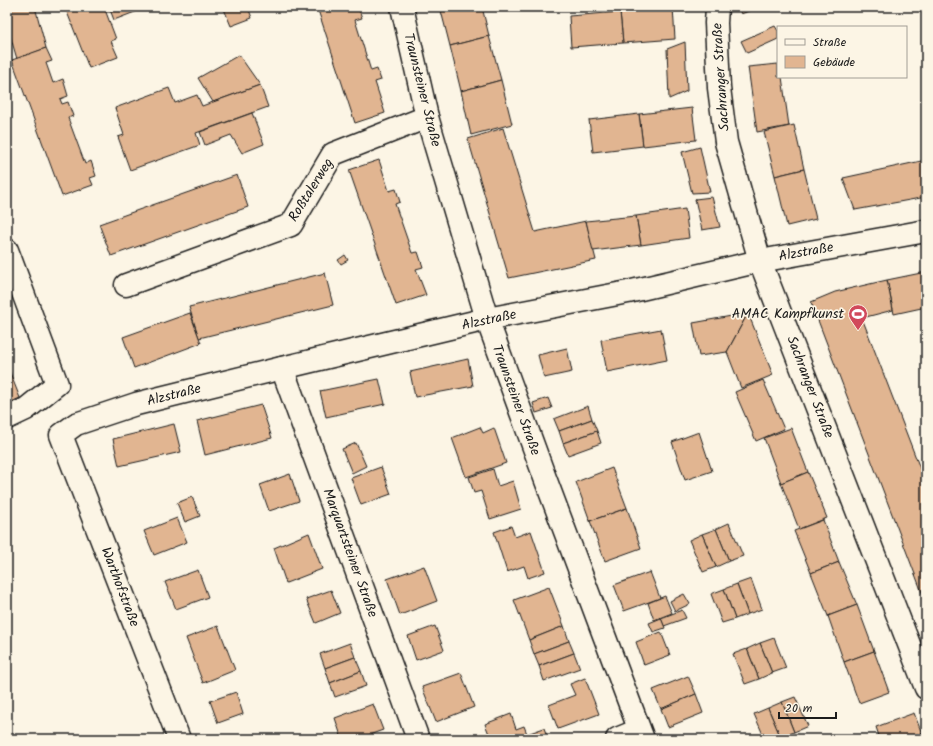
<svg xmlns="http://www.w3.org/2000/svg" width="933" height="746" font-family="Kalam,sans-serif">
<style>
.building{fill:#e1b591;stroke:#1c1c1c}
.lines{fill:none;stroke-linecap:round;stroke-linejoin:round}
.minor-casing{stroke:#1c1c1c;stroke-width:25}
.minor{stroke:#fcf5e5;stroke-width:22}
.labels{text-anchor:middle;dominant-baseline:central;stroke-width:3.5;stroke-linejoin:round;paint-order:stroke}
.street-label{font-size:14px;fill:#1c1c1c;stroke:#fcf5e5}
.poi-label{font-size:14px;fill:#1c1c1c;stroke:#fcf5e5;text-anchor:end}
</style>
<rect width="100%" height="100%" fill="#fcf5e5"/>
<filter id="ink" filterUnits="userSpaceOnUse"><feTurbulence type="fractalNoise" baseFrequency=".025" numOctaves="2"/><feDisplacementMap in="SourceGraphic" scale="8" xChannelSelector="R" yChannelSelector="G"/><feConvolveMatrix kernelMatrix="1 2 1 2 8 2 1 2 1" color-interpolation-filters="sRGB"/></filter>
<g filter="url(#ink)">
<g class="building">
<path d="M7,7H35L46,48L17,59L7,25Z"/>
<path d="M65,7H104L116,39L111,41L118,57L89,68Z"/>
<path d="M109,7H148L114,20Z"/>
<path d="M230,7H248L252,18L231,26L224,9Z"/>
<path d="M317,7H358L362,18L355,20L371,71L377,69L381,80L375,82L385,113L355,123Z"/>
<path d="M440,7H482L489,36L450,46Z"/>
<path d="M673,7L675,39L623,43L620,12Z"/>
<path d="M738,7H759L741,14Z"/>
<path d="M620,12L623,43L571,47L569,16Z"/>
<path d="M775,26L778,31V39L747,53L741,41Z"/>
<path d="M489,36L501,80L461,91L450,46Z"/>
<path d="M685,42L687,91L669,99L667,49Z"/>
<path d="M46,48L52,61L46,63L53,83L63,79L68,96L60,99L62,104L68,102L73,116L68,118L85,164L91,161L96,176L90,178L93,185L62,196L12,60Z"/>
<path d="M239,55L260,85L213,102L198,78Z"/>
<path d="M778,64V77H782L789,126L757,132L748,67Z"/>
<path d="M501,80L512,124L471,135L461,91Z"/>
<path d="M260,85L268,107L196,133L200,145L130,170L118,137L124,135L115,108L169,88L175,103L197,95L202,106Z"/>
<path d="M692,108L696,140L643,146L639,114Z"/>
<path d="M252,113L264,144L242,153L231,135L205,145L200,132Z"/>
<path d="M639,114L643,146L593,152L589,120Z"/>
<path d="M794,125L804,169L775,176L764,132Z"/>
<path d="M503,128L535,232L586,221L596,260L509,278L468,139Z"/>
<path d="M700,147L710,192L692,193L682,152Z"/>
<path d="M379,160L389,191L396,189L400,202L395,204L412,253L418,252L423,267L416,269L426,295L396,305L349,170Z"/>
<path d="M926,160V197L855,210L843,178Z"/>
<path d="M804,169L816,219L787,226L775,176Z"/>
<path d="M237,175L248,207L111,256L99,224Z"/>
<path d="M712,197L720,227L702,230L695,199Z"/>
<path d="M685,209L689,238L641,245L636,216Z"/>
<path d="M636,216L641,245L593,251L586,221Z"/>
<path d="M345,255L348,260L341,264L338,260Z"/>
<path d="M926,272V307L894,314L887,280Z"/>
<path d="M325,273L333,305L199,338L189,307Z"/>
<path d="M887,280L893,310L862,318L926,484V603L811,302L835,292Z"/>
<path d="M190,313L201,343L134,368L123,337Z"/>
<path d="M748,313L727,352L699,356L693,323Z"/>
<path d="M748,313L773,375L741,388L727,352Z"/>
<path d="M661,329L667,360L607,372L601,340Z"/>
<path d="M567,348L572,372L544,378L538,355Z"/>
<path d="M468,359L473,386L415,397L410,372Z"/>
<path d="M7,365L20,398L7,404Z"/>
<path d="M379,379L385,404L326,417L320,391Z"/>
<path d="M763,380L784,429L756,441L735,392Z"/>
<path d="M548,398L552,408L536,413L533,403Z"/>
<path d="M261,405L272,438L205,455L197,421Z"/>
<path d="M588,406L592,419L559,431L554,419Z"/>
<path d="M592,419L597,431L563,443L559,431Z"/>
<path d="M174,424L181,452L119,466L113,439Z"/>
<path d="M480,427L483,433L494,428L506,463L466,477L452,438Z"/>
<path d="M791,428L808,472L781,483L764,438Z"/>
<path d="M597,431L601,443L568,455L563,443Z"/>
<path d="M699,432L712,471L685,480L672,442Z"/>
<path d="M356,443L366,466L352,473L342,449Z"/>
<path d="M381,467L391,494L361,505L351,478Z"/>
<path d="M612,468L627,508L590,521L576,482Z"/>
<path d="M493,469L498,486L513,481L521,509L490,519L481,491L474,493L469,477Z"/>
<path d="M808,472L827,518L799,529L781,483Z"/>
<path d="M290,474L299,501L269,511L260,485Z"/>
<path d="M192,497L200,516L185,522L177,503Z"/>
<path d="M627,508L641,548L605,561L590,521Z"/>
<path d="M177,518L187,542L154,555L144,531Z"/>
<path d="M823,520L839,562L811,573L794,531Z"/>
<path d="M729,523L743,556L729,561L716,529Z"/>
<path d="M511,526L515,537L531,531L545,572L528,578L524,566L507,572L494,532Z"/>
<path d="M716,529L729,561L716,567L702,534Z"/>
<path d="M309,533L322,569L286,583L274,548Z"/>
<path d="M702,534L716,567L703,572L689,540Z"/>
<path d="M839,562L857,605L828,616L811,573Z"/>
<path d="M424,566L437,601L400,615L387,579Z"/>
<path d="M198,570L208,597L176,609L165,582Z"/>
<path d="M650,572L660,598L624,611L614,585Z"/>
<path d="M751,579L762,609L748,614L737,584Z"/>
<path d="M737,584L748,614L735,619L724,589Z"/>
<path d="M549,587L564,626L529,640L514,600Z"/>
<path d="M724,589L735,619L722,623L711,594Z"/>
<path d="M331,590L340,613L316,623L306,599Z"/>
<path d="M684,594L690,604L675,611L670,601Z"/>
<path d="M665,596L672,613L654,620L648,603Z"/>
<path d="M857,605L874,651L844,662L828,616Z"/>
<path d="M682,610L686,618L664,626L661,618Z"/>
<path d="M661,618L665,628L653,632L649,623Z"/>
<path d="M218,626L235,670L203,683L186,638Z"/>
<path d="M435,626L444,650L416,660L408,636Z"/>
<path d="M564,626L569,641L534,654L529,640Z"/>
<path d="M661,632L670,655L644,665L636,642Z"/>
<path d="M774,638L786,668L772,673L760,643Z"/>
<path d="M569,641L574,653L539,666L534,654Z"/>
<path d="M350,643L355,657L325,668L320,654Z"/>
<path d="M760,643L772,673L759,679L747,649Z"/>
<path d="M747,649L759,679L745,684L733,654Z"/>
<path d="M874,651L889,692L859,703L844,662Z"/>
<path d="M574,653L580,668L544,681L539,666Z"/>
<path d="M355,657L361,671L330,683L325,668Z"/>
<path d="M361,671L366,686L335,697L330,683Z"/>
<path d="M461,673L474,707L436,722L422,687Z"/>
<path d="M688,676L696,694L661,709L653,690Z"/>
<path d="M585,678L599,714L558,729L549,705L575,695L570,684Z"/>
<path d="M236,692L243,714L218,723L210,701Z"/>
<path d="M696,694L703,713L668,727L661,709Z"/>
<path d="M795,697L808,726L794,732L782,702Z"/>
<path d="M782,702L794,732L781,738L768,708Z"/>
<path d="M373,704L383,730L358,739H342L335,718Z"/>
<path d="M768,708L781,738L777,739H765L754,714Z"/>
<path d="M914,713L924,739H880L876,727Z"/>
<path d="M511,714L516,729L524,726L529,739H491L485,724Z"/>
<path d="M544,728L548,739H529L527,734Z"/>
</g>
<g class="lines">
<defs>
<g id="minor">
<path d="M402,7L427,117L487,319L545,478L643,739"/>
<path d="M717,7L716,23L719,88L726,142L760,261L926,688"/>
<path d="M7,250L57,384L26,409L7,418"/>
<path d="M126,285L291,225L333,154L427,117"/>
<path d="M282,368L418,739"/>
<path d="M179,739L61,435L76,424L136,404L282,368L487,319L628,292L760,261L926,231"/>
<path d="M617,739L639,730"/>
</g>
</defs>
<use href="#minor" class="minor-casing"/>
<use href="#minor" class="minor"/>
</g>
</g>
<defs>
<symbol id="stadium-pin" viewBox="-11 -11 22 30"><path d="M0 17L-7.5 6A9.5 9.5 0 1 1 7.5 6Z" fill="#d1495b" stroke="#fcf5e5"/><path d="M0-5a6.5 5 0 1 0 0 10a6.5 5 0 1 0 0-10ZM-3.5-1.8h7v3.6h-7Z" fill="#fff"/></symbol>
</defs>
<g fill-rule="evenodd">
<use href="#stadium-pin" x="847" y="303" width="22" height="30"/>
</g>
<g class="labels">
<g class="street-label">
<text transform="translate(721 77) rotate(-94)">Sachranger Straße</text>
<text transform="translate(422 90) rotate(76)">Traunsteiner Straße</text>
<text transform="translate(311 190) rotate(-58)">Roßtalerweg</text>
<text transform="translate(806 252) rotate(-10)">Alzstraße</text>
<text transform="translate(489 320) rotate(-12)">Alzstraße</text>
<text transform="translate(810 387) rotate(69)">Sachranger Straße</text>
<text transform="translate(174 395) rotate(-14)">Alzstraße</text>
<text transform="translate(516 400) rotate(70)">Traunsteiner Straße</text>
<text transform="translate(350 553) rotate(70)">Marquartsteiner Straße</text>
<text transform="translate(120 587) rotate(69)">Warthofstraße</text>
</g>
<g class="poi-label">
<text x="844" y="314">AMAC Kampfkunst</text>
</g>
</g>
<rect width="933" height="746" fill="none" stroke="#fcf5e5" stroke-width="24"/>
<rect x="12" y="12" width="909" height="722" fill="none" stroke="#1c1c1c" stroke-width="1.5" filter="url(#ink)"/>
<rect x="777" y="26" width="130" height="52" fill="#fcf5e5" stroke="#a29e95"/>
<rect x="785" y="39" width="20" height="6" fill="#fcf5e5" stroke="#a29e95"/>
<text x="813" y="46" font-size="12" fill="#1c1c1c">Straße</text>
<rect x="785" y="56" width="20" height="12" fill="#e1b591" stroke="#a29e95"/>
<text x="813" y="66" font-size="12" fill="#1c1c1c">Gebäude</text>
<path d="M779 712v6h57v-6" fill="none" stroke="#1c1c1c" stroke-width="2"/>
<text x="785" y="712" font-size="12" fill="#1c1c1c" stroke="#fcf5e5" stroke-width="3" paint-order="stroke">20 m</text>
</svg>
